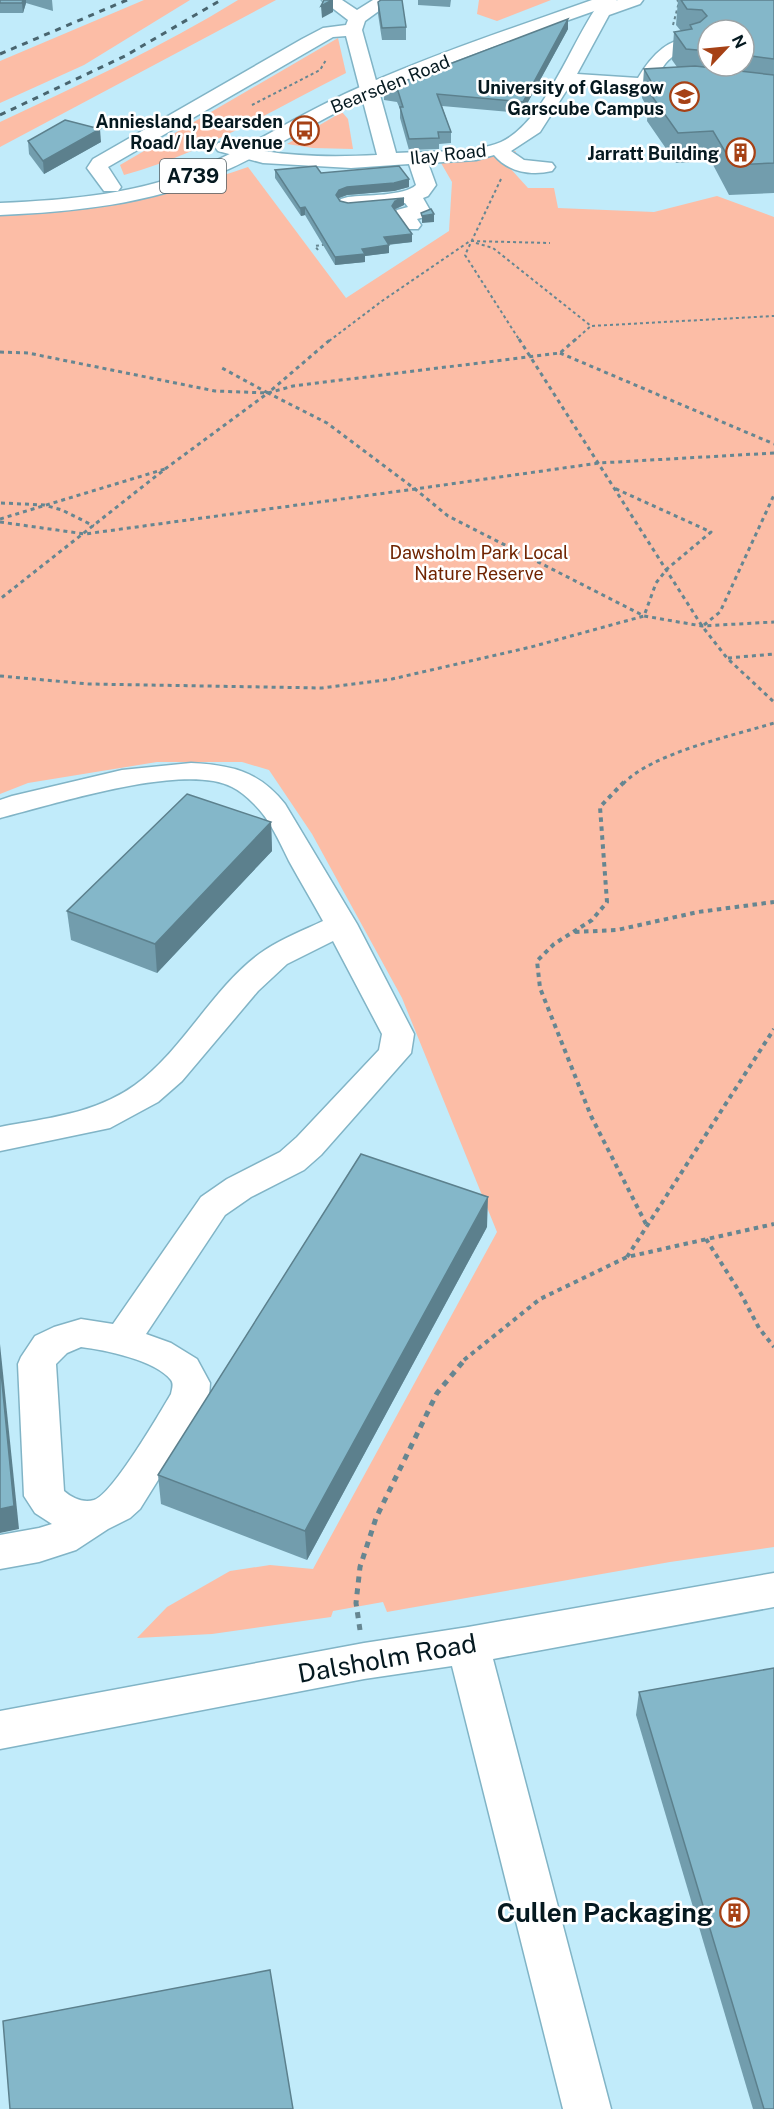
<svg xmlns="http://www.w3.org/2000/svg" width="774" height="2109" font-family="'Public Sans',sans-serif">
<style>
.green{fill:#fcbda6}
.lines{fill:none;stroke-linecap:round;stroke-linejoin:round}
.minor-casing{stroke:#81b4c6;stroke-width:3}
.major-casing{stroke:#81b4c6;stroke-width:3}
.path-far3{stroke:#668691;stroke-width:2;stroke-dasharray:3 3;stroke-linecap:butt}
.path-far2{stroke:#668691;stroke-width:3;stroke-dasharray:4 4;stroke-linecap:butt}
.path-far1{stroke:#668691;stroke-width:4;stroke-dasharray:4.5 4.5;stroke-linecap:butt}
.path{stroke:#668691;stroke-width:5;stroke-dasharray:6 6;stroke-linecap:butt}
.minor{fill:#fff;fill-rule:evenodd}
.major{fill:#fff;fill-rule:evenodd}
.rail{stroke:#49656f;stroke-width:3;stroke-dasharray:6 6;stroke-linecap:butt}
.wall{fill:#729dad;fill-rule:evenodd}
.shaded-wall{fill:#5c808d}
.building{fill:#84b7c9;stroke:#5c808d;stroke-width:1.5}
.labels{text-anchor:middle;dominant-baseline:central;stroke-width:5;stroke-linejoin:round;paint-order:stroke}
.far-street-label{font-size:18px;fill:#051920;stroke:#fff}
.far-poi-label{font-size:18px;font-weight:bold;fill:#051920;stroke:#fff;text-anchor:end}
.far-park-label{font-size:18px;fill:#702401;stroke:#fff}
.shield{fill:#fff;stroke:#505e63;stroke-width:1.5}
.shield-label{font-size:20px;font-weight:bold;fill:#051920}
.near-street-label{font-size:26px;fill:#051920;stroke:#fff}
.near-poi-label{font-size:26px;font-weight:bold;fill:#051920;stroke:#fff;text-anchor:end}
</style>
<rect width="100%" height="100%" fill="#c1ebfa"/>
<g class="green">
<path d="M144,0H190L84,65L0,103V61Z"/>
<path d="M238,0H276L0,147V122C81,84 162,47 238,0Z"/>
<path d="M479,0H551L497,21L477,14Z"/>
<path d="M338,38L346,73C274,109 202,154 124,175L120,165Z"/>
<path d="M342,112L348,119L353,149L313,148L287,144Z"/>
<path d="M516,151L509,167L528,188H554L558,208L654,212L717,196L774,217V1547L670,1562L387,1612L383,1602L333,1611L331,1617L212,1634L137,1638L167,1607L230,1571L270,1565L313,1569L497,1232L402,998L312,834L269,770L242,762H157L28,783L0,794V216C88,213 166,195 248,167L346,298L449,231L452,182L441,163Z"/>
</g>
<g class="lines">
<defs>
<g id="minor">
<path d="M322,0H342L357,10L373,0H394L365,21L362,30L396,153C426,151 474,154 501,142C543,123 570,46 596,8L618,0H643L640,4L609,15L577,74L638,78C651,56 671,33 699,40L702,44C696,51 687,50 679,53C667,58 662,68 656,79L718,82L774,91V103L718,94L570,85L540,132L511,151L524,160L552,163L555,167L552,171C531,176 508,172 494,155L476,160L428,163L436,185L428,196L423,198L431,212L428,216L417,219L421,225L418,229H404L394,214L397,210L408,207L405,203L348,209L341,207L338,203L341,199L348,197C365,195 405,196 416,185L409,164L351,168L263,163L218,151L215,147L218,143C233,139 249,149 264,151C300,157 340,157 377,155L346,36L333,37L108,167L121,187L118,191H104L87,168L93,159L302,39L323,28L346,25L348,20Z"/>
<path d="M191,763C231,765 259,771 285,804L357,924L414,1034L411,1053L321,1155L304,1170L251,1197L225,1215L146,1334L171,1343L197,1359L210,1383L209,1397L203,1408L140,1509L130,1518L108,1529L76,1550L39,1562L0,1569V1535L39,1528L52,1524L35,1513L24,1496L18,1364L21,1357L35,1336L54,1327L81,1319L113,1324L201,1197L227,1179L280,1152L297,1137L379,1050L382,1034L333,941L287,964L258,991L182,1081L158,1102L110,1128L0,1151V1127C47,1118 95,1114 135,1085C184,1050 215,983 265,950C283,938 304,930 323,921C312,901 300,881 289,861C279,841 270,819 253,803C247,797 240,791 232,787C183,762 53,805 0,818V800L12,796L122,770ZM81,1347C105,1350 155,1360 171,1380C174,1384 172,1389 171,1394C159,1414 113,1494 94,1500C83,1503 72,1498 64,1491L56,1364L67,1353Z"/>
<path d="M774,1573V1607L493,1659L611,2109H563L452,1666L364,1679L0,1749V1711L364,1643L468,1627Z"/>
</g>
<path id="major" d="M592,0H617L614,4C533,33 451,60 372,95C319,119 271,151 218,174C150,204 74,212 0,215V203C69,200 140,194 204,166C257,143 305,111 358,88C434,54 513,28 592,0Z"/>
</defs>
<use href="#minor" class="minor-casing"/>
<use href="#major" class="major-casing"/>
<g class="path-far3">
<path d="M673,25L679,2L677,0"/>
<path d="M252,105L320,70L326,60"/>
<path d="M501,179L465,255L520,341"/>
<path d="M476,243L493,248L591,326L774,316"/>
<path d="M318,250L315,246L328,244"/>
<path d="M329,341L382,301L470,241L550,243"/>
<path d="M574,341L591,326"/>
</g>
<g class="path-far2">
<path d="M519,339L702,626L727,658L774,702"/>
<path d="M0,352L28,353L215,391L268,393L222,368"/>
<path d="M560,353L774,444"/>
<path d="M774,453L599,463L415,489L448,516L644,616L702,626L774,622"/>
<path d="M165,469L268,393L293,386L560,353L576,339"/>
<path d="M1,503L44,505L62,510L94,526"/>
<path d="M0,519L165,469L0,599"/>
<path d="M0,522L85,534L415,489L327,423L268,393L331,339"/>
<path d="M704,625L720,612L774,495"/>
<path d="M728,658L774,654"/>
<path d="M0,676L89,684L322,688L392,679L531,647L644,616L656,583L667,569L711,532L614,488"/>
<path d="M623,784C652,753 732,736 774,723"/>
</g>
<g class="path-far1">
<path d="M624,782L600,807L607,902L592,920L554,944L537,961L540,988L591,1116L647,1226"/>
<path d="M575,932L617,930L698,912L774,902"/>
<path d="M706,1239L741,1294L759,1328L774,1347"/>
<path d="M627,1257L774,1029"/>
<path d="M464,1360L540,1299L627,1257L774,1224"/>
</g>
<path class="path" d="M360,1630L356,1603L360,1567L376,1518L437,1393L466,1358"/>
<use href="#minor" class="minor"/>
<use href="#major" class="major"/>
<g class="rail">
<path d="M0,54L127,0"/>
<path d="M0,115L125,56L221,0"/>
</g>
</g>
<g class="wall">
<path d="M0,0H52L53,11L26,3L23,13H0Z"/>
<path d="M418,0H451L450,7L418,5Z"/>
<path d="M678,0H774V193L729,195L711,161L676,163L647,121L648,109L642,98L644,69L677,67L672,60L674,32L681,31L676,25ZM708,30H744V66H708Z"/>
<path d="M378,2L406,27V40H382L378,14Z"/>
<path d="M568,19V29L522,113L442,106L451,132V143L439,144V149L409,150L400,118V109L397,102L384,100V89Z"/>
<path d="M28,141L101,142L44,174L29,154Z"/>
<path d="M275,170L409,179V187L394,191L347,195L339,198L338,199L340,201L348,203L404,205L394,210L412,242L388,245L389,253L365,256V262L335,265L305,215L301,216L275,178Z"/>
<path d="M271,822L272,851L157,973L71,940L67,911Z"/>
<path d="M487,1227L307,1560L161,1504L158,1475Z"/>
<path d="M639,1692L774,2109H753L636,1715Z"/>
</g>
<g class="shaded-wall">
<path d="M23,0H26V3L23,13L22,3Z"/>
<path d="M332,0H333V12L322,18L321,6Z"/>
<path d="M568,19V29L522,113L523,102Z"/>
<path d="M100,129L101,142L44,174L43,161Z"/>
<path d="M409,179V187L394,191L347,195L339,198L336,203V195L339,190L347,187Z"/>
<path d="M404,198V205L395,209L392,214V206L395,201Z"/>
<path d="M305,207V215L301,216L300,208Z"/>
<path d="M434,214V222L422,223V216Z"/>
<path d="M412,234V242L384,245V237Z"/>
<path d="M389,245V253L365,256V262L335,265V257L362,249Z"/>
<path d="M271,822L272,851L157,973L155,944Z"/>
<path d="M488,1197L487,1227L307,1560L305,1531Z"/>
<path d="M0,1344L19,1529L0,1533Z"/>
</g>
<g class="building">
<path d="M0,0H23L22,3H0Z"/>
<path d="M324,0H332L321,6Z"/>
<path d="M381,0H402L406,27L382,28L378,2Z"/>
<path d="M681,0H774V59L744,55V30H708V51L686,49L674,32L692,29L690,25L700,22L707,16L702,10L687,9Z"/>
<path d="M568,19L523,102L437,94L451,132H438L439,138L409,139L400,107H403L398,91L384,89Z"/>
<path d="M695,66L774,75V163L733,165L713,131L678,133L649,92H657L644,69Z"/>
<path d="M65,120L100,129L43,161L28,141Z"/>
<path d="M316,166L321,173L399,166L409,179L394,183L347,187L339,190L336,195L340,201L348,203L404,198L395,201L392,206L412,234L384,237L389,245L362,249L365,254L335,257L305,207L300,208L275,170Z"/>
<path d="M431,209L434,214L422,216L421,213Z"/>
<path d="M187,794L271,822L155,944L67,911Z"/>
<path d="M361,1154L488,1197L305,1531L158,1475Z"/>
<path d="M0,1362L14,1506L0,1509Z"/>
<path d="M774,1668V2109H764L639,1692Z"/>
<path d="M270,1970L293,2109H10L3,2021Z"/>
</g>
<defs>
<symbol id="university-ring" viewBox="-11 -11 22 22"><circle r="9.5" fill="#fff" stroke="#a64115" stroke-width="1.5"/><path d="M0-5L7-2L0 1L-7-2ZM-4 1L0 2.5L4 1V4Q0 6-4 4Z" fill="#a64115"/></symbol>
<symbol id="bus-ring" viewBox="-11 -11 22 22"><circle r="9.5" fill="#fff" stroke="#a64115" stroke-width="1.5"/><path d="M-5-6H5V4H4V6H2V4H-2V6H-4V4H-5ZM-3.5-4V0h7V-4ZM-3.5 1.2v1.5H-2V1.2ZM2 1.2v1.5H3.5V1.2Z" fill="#a64115"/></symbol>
<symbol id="building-ring" viewBox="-11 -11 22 22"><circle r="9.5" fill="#fff" stroke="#a64115" stroke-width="1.5"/><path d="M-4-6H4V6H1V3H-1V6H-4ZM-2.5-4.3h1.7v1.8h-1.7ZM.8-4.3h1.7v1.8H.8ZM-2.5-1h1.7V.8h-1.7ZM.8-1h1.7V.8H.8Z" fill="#a64115"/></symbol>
</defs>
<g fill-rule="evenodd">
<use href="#university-ring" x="668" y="80" width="33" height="33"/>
<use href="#bus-ring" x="288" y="114" width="33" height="33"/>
<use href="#building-ring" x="724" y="136" width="33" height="33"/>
<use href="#building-ring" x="718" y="1896" width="33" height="33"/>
</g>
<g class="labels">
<g class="far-street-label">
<text transform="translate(390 84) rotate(-22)">Bearsden Road</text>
<text transform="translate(448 154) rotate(-6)">Ilay Road</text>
</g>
<g class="far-poi-label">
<text x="664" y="87">University of Glasgow<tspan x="664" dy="21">Garscube Campus</tspan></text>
<text x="283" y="121">Anniesland, Bearsden<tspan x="283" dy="21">Road/ Ilay Avenue</tspan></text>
<text x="719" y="153">Jarratt Building</text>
</g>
<g class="far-park-label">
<text x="479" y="552">Dawsholm Park Local<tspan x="479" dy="21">Nature Reserve</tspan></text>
</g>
<rect class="shield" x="160" y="159" width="66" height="34" rx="4.5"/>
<g class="shield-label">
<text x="193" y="176">A739</text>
</g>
<g class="near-street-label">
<text transform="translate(387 1658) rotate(-10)">Dalsholm Road</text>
</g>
<g class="near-poi-label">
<text x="713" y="1912">Cullen Packaging</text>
</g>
</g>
<g transform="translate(726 48) rotate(64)"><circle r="28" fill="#ffffff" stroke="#9ba3a6" stroke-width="1.5"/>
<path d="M0-4.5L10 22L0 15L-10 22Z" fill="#a64115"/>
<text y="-9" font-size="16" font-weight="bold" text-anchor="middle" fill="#051920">N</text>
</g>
</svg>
